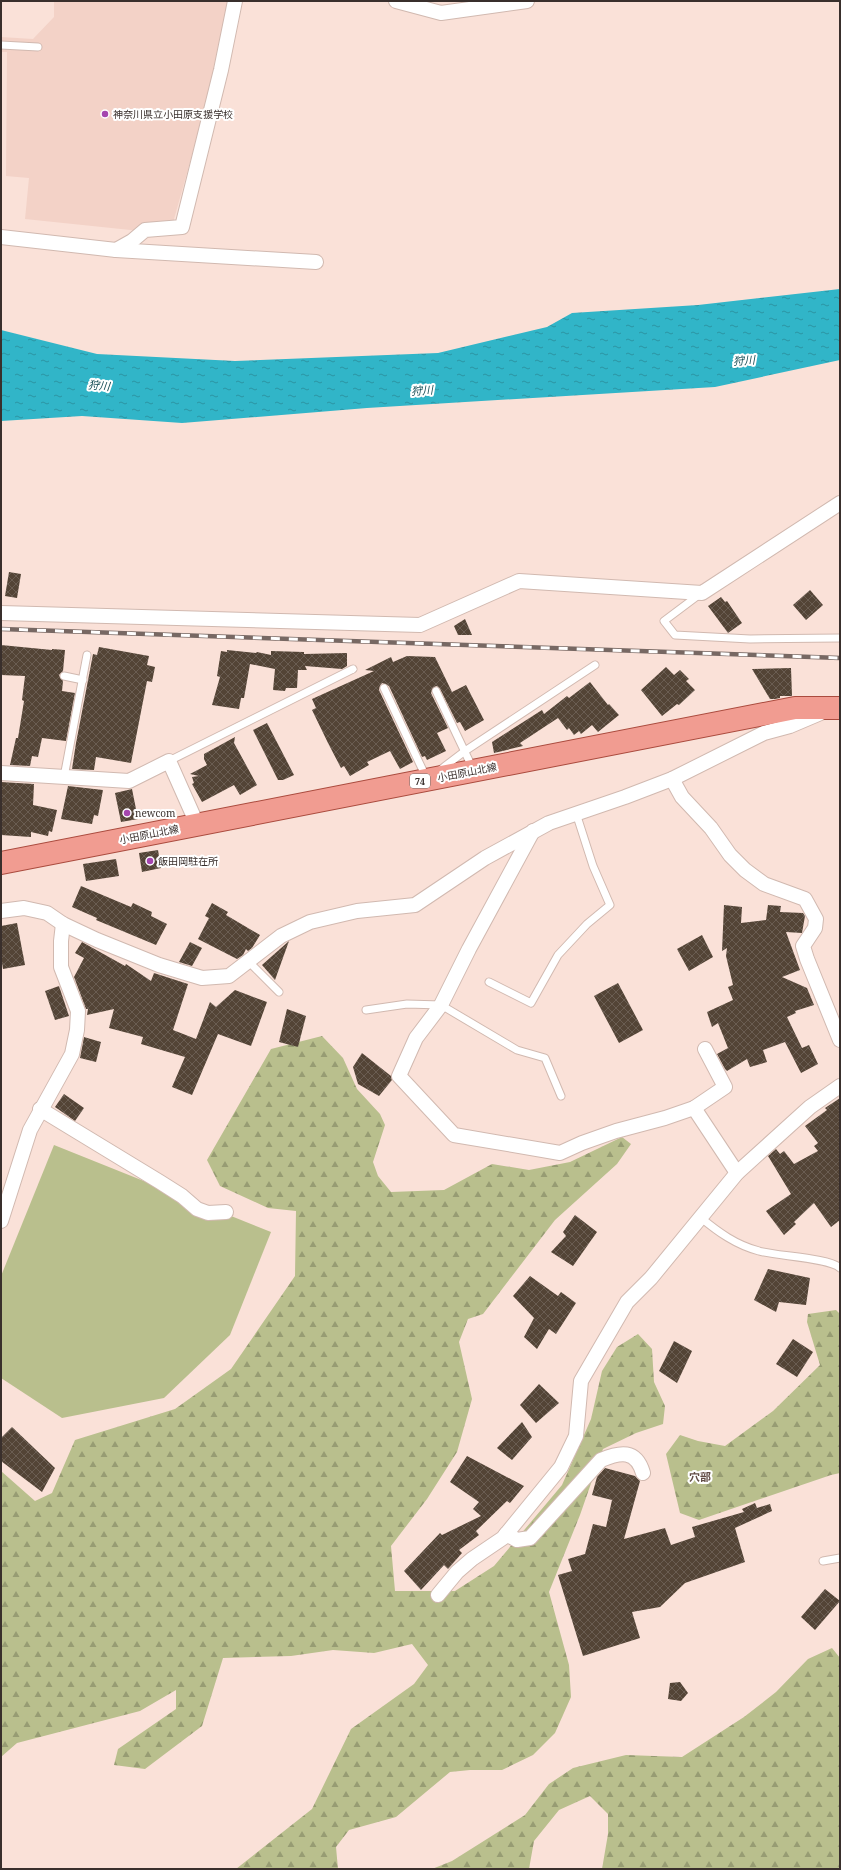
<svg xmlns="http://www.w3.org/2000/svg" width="841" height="1870" font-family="'Noto Serif','Noto Sans JP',serif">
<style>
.built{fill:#f3d2c7}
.forest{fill:url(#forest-firs)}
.park{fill:#b9bf8d}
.water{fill:url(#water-ripples)}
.building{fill:url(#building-cross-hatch)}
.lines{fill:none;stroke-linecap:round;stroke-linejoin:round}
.lane-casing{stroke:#d1b9b0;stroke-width:9}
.street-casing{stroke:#d1b9b0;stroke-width:16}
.primary-casing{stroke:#aa4b3e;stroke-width:24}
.lane{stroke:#fff;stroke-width:7}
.street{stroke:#fff;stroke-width:14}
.primary{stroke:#f19c91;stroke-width:22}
.rail-casing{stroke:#776863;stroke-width:4.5}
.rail{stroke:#fff;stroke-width:3;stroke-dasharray:9;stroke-linecap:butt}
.poi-dot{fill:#a546af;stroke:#fff;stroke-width:1.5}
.labels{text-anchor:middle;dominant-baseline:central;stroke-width:4;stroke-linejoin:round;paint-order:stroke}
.shield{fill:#fff;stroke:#746d6b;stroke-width:1}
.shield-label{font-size:9px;font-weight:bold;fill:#392f2c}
.poi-label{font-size:10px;fill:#392f2c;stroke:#fff;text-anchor:start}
.street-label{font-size:10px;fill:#392f2c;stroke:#fff}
.water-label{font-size:11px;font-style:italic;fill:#154c54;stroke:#fff}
.neighbourhood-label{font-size:11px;font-weight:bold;fill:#624d46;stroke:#fff}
</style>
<defs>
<pattern id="forest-firs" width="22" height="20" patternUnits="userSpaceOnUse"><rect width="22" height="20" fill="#b9bf8d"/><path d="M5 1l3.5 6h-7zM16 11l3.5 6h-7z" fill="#979c73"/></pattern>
<pattern id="water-ripples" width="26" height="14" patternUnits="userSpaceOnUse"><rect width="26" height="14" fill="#31b5c8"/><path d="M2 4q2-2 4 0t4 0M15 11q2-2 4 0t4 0" fill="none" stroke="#2b94a3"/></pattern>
<pattern id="building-cross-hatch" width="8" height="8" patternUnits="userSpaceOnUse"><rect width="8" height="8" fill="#534436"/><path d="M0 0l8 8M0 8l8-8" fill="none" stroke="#6a5d52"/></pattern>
</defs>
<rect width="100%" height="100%" fill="#fae1d8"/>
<path class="built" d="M54,1H235L171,230L140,231L25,219L29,178L6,176L7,52H1V37L33,39L54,17Z"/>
<g class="forest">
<path d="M322,1036L343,1058L357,1089L380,1114L385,1125L373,1162L378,1176L391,1192L444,1190L492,1164L529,1170L570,1162L622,1137L631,1144L617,1164L555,1220L483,1314L468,1319L459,1342L472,1399L457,1452L427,1499L391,1546L395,1591H455L494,1566L562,1485L591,1419L602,1371L617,1347L638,1334L652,1349L654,1382L665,1406L663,1424L636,1433L603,1449L580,1515L549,1592L569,1665L571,1697L555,1733L533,1755L502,1770H470L450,1772L396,1817L349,1830L336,1847L338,1869H236L312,1809L351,1729L414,1684L428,1665L412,1644L374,1653L333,1650L291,1656L223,1658L202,1726L145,1769L114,1765L118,1749L176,1709V1690L140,1711L17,1743L1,1757V1471L35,1501L52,1493L75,1440L175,1409L231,1369L295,1276L296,1211L268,1208L220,1186L207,1160L271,1049Z"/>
<path d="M836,1310L840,1314V1473L831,1475L699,1520L680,1513L666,1454L680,1435L698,1441L725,1446L773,1411L820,1365L807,1322L808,1314Z"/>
<path d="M832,1648L840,1658V1869H602L608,1834V1814L590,1796L559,1810L534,1841L529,1869H432L452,1861L525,1815L549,1784L573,1768L626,1755L682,1757L744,1717L776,1692L808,1659Z"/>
</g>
<path class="park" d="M54,1145L271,1232L230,1335L164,1398L62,1418L1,1378V1276Z"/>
<path class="water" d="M840,289V360L715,387L367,408L182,423L82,416L1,421V330L97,354L235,361L438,353L547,327L572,313L698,305Z"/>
<g class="building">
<path d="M9,572L21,574L17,598L5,596Z"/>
<path d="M810,590L823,605L806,620L793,605Z"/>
<path d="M721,597L725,602L727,601L742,623L728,633L708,606Z"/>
<path d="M465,619L472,635H458L454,626Z"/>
<path d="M1,645L52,650V649L65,650L63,671L59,675L63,681L62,691L75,693L66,741L42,738L38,757L32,756L30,766L10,765L16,738H18L24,701L22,700L25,676L1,675Z"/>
<path d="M99,647L149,656L147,665L155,667L152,682L147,681L131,763L96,757L94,770L72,769L76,743L93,654L97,655Z"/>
<path d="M227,650L256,653L257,652L271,655V651L304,652V654L347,653V666L342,669L305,666L307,670H298L297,688H286L285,691L273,690L275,669L250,664L244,698H241L239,709L212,705L220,677L217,676L221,651L227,652Z"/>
<path d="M407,656L435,657L452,692L466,685L484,720L465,731L460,722L457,723L440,689L437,686L434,687L431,693L448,728L437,733L446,751L427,760L425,756L422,757L389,686L382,683L380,686L379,690L413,762L400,769L390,751L367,762L369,765L350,776L344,766L341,768L328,743L312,710L316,708L312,699L374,671L365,670L391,657L393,662Z"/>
<path d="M666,667L674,675L680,670L689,679L686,681L695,690L679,705L677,704L662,716L641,690Z"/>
<path d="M791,668L792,696H780V698L775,699H770L752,669Z"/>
<path d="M590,682L608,705L609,704L619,715L598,732L592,725L581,734L579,731L574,735L569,728L567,730L558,718L520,743L523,746L494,753L492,742L542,710L544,714L567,696L569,698Z"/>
<path d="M267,723L294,775L283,780H278L253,730Z"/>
<path d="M235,737L234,743L257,785L240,795L234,785L202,802L192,784L194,783L192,777L199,776L190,774L207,765L204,759V754Z"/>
<path d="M1,782L34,784L33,805L57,810L52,832L49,831L48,836L31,832V837L1,835Z"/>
<path d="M68,786L103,790L98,816L94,815L92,824L61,819Z"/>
<path d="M132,789L138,819L121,822L115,793Z"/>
<path d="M158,850L161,868L142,872L139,853Z"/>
<path d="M116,859L119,876L86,881L83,864Z"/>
<path d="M81,886L131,907L133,903L152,912L151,916L167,924L156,945L96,920L97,918L72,907Z"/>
<path d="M212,903L228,912L226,915L260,935L252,948L248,951L246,949L243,955L237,959L198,939L209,918L205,916Z"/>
<path d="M724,905L742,907L741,923L766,920L768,905L781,906L780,912L803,913L805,916L802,933L786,932L800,970L782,977L807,988L814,1005L795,1011L796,1013L787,1017L802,1048L809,1045L818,1064L801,1073L785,1042L763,1050L767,1062L750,1067L747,1059L727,1071L725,1069L717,1054L728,1048L718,1023L712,1027L707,1012L733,1000L728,987L733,985L726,956L727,948L722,951Z"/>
<path d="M17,923L25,965L3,969L1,957V926Z"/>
<path d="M702,935L713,957L689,971L677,949Z"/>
<path d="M289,941L275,980L262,965Z"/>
<path d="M82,942L125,966L126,964L151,981L154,973L188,984L173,1030L196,1039L210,1002L216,1007L235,990L267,1002L251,1046L218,1034L192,1095L172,1087L185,1057L141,1044L143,1037L109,1028L114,1009L87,1015L88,1009H86L74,977L84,958L75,953Z"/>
<path d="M190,942L202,948L192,966L179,962Z"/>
<path d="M618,983L643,1030L619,1043L594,996Z"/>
<path d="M59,986L69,1016L55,1020L45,991Z"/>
<path d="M287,1009L306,1016L298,1047L279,1042Z"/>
<path d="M84,1037L101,1042L96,1062L80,1058Z"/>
<path d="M362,1053L391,1076L392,1080L379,1096L358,1084L353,1067Z"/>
<path d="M64,1094L84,1108L75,1121L55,1107Z"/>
<path d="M840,1098V1220L831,1227L814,1203L794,1222L796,1224L784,1235L766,1211L791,1194L768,1156L776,1149L780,1154L784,1151L794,1164L818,1151L814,1146L818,1143L805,1126L827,1110L825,1108Z"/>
<path d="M575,1215L597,1232L573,1266L551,1252L566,1236L563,1232Z"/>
<path d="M768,1269L810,1278L806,1305L779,1302L776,1312L754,1300Z"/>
<path d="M530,1276L558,1296L561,1292L576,1303L556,1334L549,1329L537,1349L524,1337L534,1318L513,1296Z"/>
<path d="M793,1339L813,1352L797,1377L776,1364Z"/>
<path d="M674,1341L692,1351L677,1383L659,1371Z"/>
<path d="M539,1384L559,1403L536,1423L520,1405Z"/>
<path d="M522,1422L532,1437L512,1460L497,1448Z"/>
<path d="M12,1427L55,1468L42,1492L1,1461V1438Z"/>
<path d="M467,1456L524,1486L510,1503L507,1501L476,1531L479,1535L459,1550L462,1553L448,1569L444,1565L421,1590L404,1571L440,1533L442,1535L481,1516L473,1509L479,1502L450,1482Z"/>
<path d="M605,1468L635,1476L640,1481L624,1539L665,1528L671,1545L695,1537L692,1527L744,1512L742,1509L755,1503L757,1508L770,1504L772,1511L735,1528L745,1562L685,1583L660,1607L632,1612L640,1638L583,1656L558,1575L572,1571L568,1559L585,1554L593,1524L606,1527L612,1500L592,1495L597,1477Z"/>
<path d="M825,1589L840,1601L815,1630L801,1617Z"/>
<path d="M680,1682L688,1693L681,1701L668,1699L670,1683Z"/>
</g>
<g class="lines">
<defs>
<g id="lane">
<path d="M1,45L38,47"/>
<path d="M700,594L664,621L675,635L750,639L840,638"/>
<path d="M64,676L83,680"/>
<path d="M384,688L426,777"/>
<path d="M436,691L473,769"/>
<path d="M169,761L353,669"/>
<path d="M440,770L465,751L595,665"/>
<path d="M64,777L87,655"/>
<path d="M249,962L279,992"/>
<path d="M489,982L531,1003L558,955L587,924L610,905L593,866L576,813"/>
<path d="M366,1010L407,1004L441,1005L517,1050L545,1058L561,1096"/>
<path d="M700,1217C718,1232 736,1245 759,1251C776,1256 830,1258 840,1268"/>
<path d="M823,1561L840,1558"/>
</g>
<g id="street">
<path d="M396,1L441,13L527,1"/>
<path d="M1,237L116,250L316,262"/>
<path d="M116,250L132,241L145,230L182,227L221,70L235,1"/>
<path d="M1,613L420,625L519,581L702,593L840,503"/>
<path d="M1,773L129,781L169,761L197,824"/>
<path d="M672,779L682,797L711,828L730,855L745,870L764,884L805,899L816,919L815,928L803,946L807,959L840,1040"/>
<path d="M533,831L469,949L441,1005L416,1038L399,1076L454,1135L560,1153L582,1143L616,1131L665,1118L694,1108L725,1087L705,1049"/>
<path d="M1,911L24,908L47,913L63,924L97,940L159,965L202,978L229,976L281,936L310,922L357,911L415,905L485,858L549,823L625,797L672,779L764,733L790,726L823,712"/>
<path d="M694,1108L737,1173"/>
<path d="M40,1109L160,1182L182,1196L197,1209L208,1213L226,1212"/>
<path d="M1,1221L30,1130L72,1054L77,1030L78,1011L61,967V941L63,924"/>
<path d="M506,1534L517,1540L530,1538L601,1460C620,1452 636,1449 643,1473"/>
<path d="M438,1595L457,1572L472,1559L503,1538L561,1467L576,1436L581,1381L627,1302L651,1278L737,1173L810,1107L840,1086"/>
</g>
<path id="primary" d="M1,863L795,708H840"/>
</defs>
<use href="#lane" class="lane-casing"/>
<use href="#street" class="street-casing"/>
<use href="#primary" class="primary-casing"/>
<use href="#lane" class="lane"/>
<use href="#street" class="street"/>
<use href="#primary" class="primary"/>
<defs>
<path id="rail" d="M1,629L840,658"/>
</defs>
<use href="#rail" class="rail-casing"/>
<use href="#rail" class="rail"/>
</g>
<g class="poi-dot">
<circle cx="105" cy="114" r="4"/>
<circle cx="127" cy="813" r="4"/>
<circle cx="150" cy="861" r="4"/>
</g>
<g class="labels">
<rect class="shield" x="410" y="774" width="20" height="14" rx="3"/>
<g class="shield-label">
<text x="420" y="781">74</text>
</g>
<g class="poi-label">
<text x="113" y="114">神奈川県立小田原支援学校</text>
<text x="135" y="813">newcom</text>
<text x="158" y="861">飯田岡駐在所</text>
</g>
<g class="street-label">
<text transform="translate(467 772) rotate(-11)">小田原山北線</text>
<text transform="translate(149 834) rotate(-11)">小田原山北線</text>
</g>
<g class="water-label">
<text transform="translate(744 360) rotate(-4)">狩川</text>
<text transform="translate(99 385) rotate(5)">狩川</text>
<text transform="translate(422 390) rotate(-4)">狩川</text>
</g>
<g class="neighbourhood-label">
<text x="700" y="1476">穴部</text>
</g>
</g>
<rect width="841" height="1870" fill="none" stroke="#392f2c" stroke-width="4"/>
</svg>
